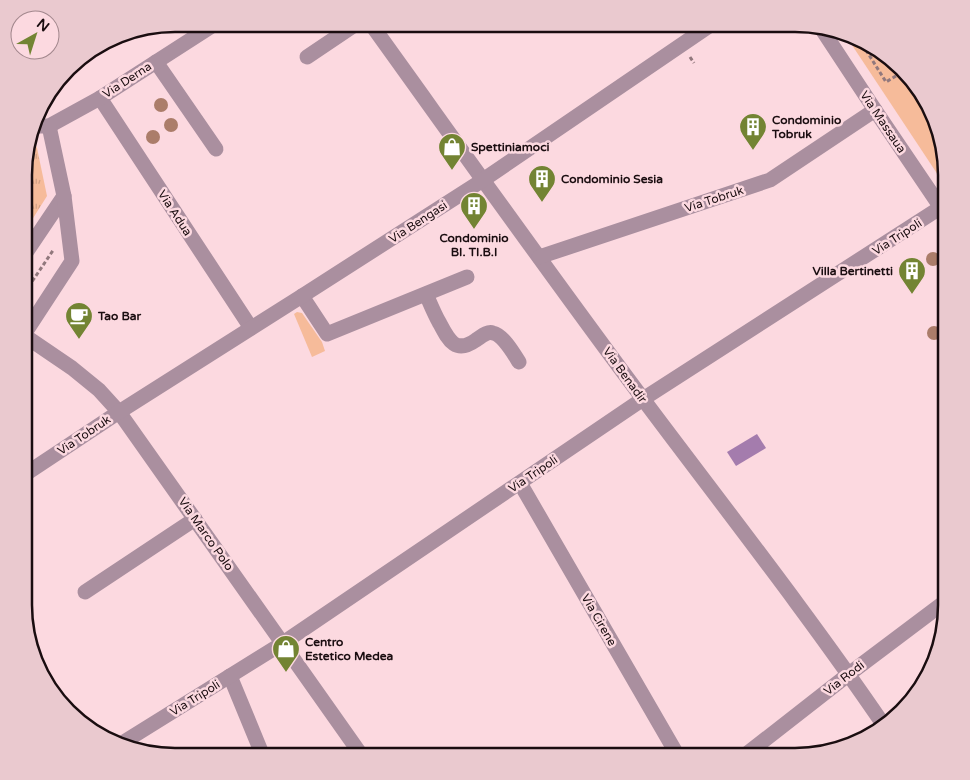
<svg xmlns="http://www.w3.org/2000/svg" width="970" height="780" font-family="'Varela Round',sans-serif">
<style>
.grass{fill:#f6bb9a}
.park{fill:url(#park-tufts)}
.water{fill:#a47cad}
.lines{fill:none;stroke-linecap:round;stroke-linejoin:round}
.path{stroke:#91787d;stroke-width:3;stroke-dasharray:4 2.5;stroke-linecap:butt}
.minor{stroke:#aa8f9f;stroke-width:15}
.tree{fill:#ab7d6a}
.labels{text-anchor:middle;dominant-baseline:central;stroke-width:5;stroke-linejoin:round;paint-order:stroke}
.street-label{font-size:12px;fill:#1a0d10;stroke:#fcd9e0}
.poi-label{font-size:12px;font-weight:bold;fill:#1a0d10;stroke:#fcd9e0;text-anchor:start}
.rim{fill:none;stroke:#1a0d10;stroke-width:2.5}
</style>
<defs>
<pattern id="park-tufts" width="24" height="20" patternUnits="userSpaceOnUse" patternTransform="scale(1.25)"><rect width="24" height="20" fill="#f6bb9a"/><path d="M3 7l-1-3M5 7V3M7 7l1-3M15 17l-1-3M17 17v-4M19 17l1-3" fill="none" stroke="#d2a084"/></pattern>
</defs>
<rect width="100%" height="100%" fill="#fcd9e0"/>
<g class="grass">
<path d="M844,33L853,35L902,68L935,117L946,180L940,178Z"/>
<path d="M297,312L302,313L322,342L325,351L312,357L294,314Z"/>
</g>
<path class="park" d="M30,140L35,144L37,148L47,196L25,231V155Z"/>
<path class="water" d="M757,434L766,448L736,466L727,452Z"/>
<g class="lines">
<g class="path">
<path d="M859,39L886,82L904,71"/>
<path d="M690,57L694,63"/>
<path d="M25,292L54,249"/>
</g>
<g class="minor">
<path d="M371,24C466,156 560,289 658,419C734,520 812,620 883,724"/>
<path d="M821,28L875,110L946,215"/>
<path d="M307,57L356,24"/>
<path d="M156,62L216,149"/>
<path d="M100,98L251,328"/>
<path d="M35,126H49L100,98L215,24"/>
<path d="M25,254L64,196"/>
<path d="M539,257L770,180L875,110"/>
<path d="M426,294C430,303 434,313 439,322C448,339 455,355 476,340C481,337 487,331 493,333C503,335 514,354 519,362"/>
<path d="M302,296L327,334L467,277"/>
<path d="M25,333L72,261L64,196L49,126"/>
<path d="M25,336L72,368L99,390L119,412L362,756"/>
<path d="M24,475L119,412L302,296L483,180L712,24"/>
<path d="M520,483L678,756"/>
<path d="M85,592L195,519"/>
<path d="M230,676L263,756"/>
<path d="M119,745L283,643L643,399L946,204"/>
<path d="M744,756L849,674L946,601"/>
</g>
</g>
<g class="tree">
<circle cx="161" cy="105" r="7"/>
<circle cx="171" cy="125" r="7"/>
<circle cx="153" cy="137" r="7"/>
<circle cx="933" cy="259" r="7"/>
<circle cx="934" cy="333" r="7"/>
</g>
<defs>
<symbol id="building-pin" viewBox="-11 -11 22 30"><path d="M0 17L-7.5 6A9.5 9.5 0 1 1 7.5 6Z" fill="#738433" stroke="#fcd9e0"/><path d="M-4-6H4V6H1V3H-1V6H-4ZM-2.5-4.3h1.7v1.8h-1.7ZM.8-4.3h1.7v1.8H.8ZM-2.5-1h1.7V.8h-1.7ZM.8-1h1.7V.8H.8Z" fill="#fff"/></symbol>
<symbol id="shop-pin" viewBox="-11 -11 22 30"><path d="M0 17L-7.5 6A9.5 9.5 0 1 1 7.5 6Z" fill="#738433" stroke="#fcd9e0"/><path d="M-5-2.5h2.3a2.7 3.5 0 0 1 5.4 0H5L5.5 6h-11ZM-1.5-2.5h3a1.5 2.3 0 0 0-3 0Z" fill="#fff"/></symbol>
<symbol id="cafe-pin" viewBox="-11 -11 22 30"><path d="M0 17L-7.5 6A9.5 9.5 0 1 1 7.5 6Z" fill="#738433" stroke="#fcd9e0"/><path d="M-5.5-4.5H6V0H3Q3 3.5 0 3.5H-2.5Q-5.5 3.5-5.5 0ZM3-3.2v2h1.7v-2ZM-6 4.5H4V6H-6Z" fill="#fff"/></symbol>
</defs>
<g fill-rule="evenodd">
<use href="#building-pin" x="737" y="111" width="32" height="43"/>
<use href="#shop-pin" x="436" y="131" width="32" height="43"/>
<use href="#building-pin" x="526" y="163" width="32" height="43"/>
<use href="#building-pin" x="458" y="190" width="32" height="43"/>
<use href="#building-pin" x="896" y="255" width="32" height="43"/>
<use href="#cafe-pin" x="63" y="300" width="32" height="43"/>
<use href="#shop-pin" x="270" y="633" width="32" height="43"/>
</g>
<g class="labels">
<g class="street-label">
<text transform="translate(127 80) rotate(-33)">Via Derna</text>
<text transform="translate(883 122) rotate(56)">Via Massaua</text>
<text transform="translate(714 199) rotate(-18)">Via Tobruk</text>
<text transform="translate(175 213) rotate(57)">Via Adua</text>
<text transform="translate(418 222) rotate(-33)">Via Bengasi</text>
<text transform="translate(897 237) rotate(-33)">Via Tripoli</text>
<text transform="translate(625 375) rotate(54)">Via Benadir</text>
<text transform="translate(84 435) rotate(-34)">Via Tobruk</text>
<text transform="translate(533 474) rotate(-34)">Via Tripoli</text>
<text transform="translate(206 534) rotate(55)">Via Marco Polo</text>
<text transform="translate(599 620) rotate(60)">Via Cirene</text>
<text transform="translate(844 678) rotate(-38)">Via Rodi</text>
<text transform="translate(195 698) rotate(-32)">Via Tripoli</text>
</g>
<g class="poi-label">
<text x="772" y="120">Condominio<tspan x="772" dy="14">Tobruk</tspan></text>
<text x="471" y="147">Spettiniamoci</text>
<text x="561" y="179">Condominio Sesia</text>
<text x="474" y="238" text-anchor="middle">Condominio<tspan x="474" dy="14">BI. TI.B.I</tspan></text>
<text x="893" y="271" text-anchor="end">Villa Bertinetti</text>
<text x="98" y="316">Tao Bar</text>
<text x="305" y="642">Centro<tspan x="305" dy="14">Estetico Medea</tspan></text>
</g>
</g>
<path d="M0 0H970V780H0ZM175 32H795A143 143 0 0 1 938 175V605A143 143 0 0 1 795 748H175A143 143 0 0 1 32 605V175A143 143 0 0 1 175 32Z" fill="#eac9cf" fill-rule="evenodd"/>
<path class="rim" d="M175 32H795A143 143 0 0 1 938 175V605A143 143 0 0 1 795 748H175A143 143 0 0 1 32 605V175A143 143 0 0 1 175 32Z"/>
<g transform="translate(35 35) rotate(39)"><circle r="24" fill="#fcd9e0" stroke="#a2878d"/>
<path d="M0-4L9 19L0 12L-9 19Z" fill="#738433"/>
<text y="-8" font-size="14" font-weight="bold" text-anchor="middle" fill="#1a0d10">N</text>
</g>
</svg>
